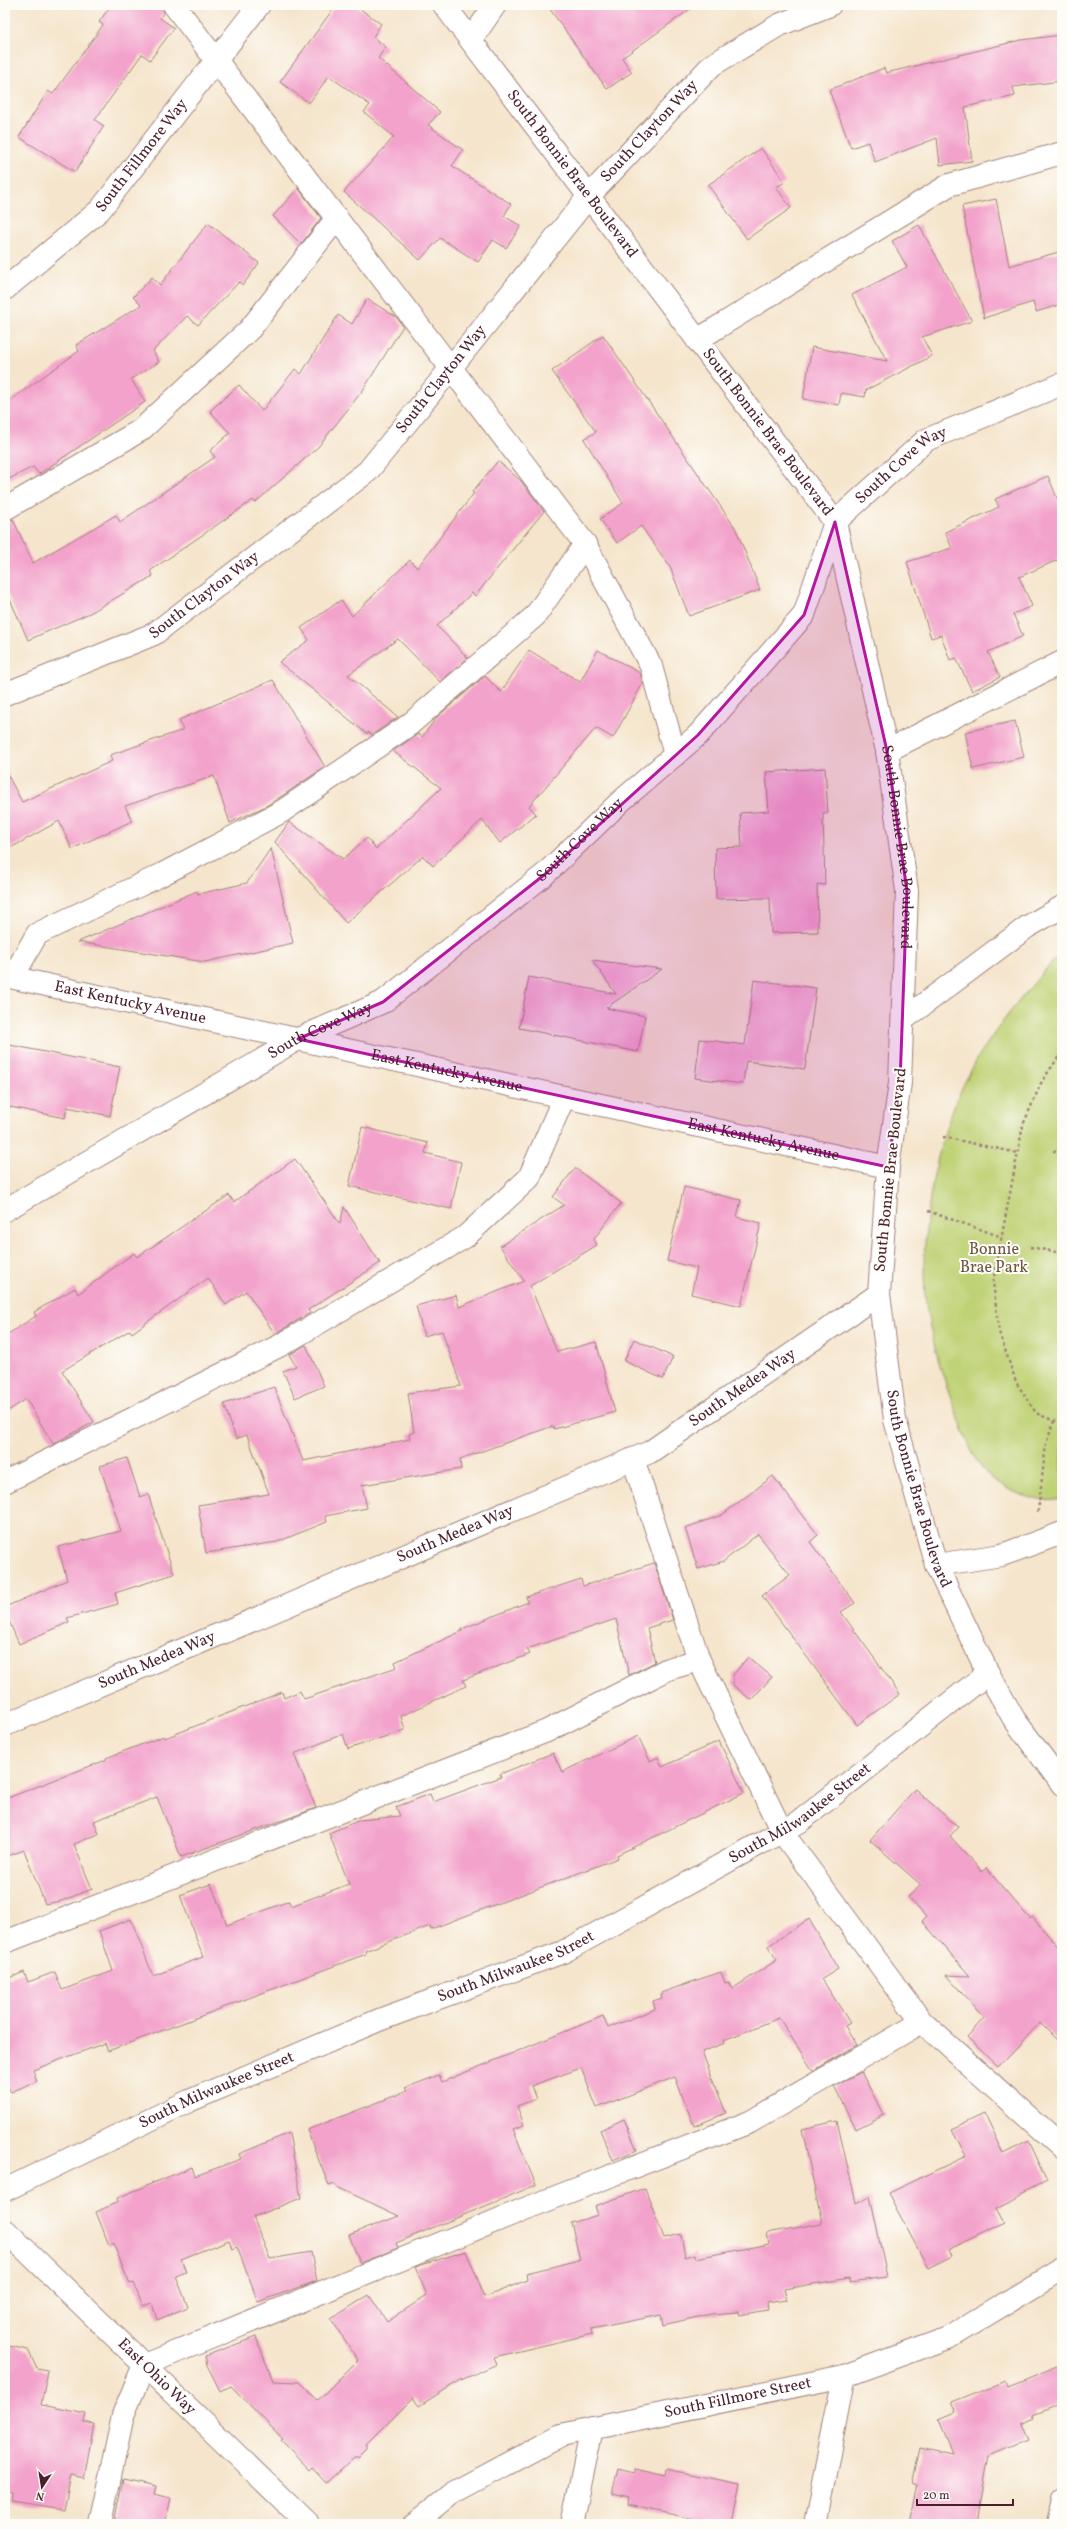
<svg xmlns="http://www.w3.org/2000/svg" width="1067" height="2529" font-family="Vollkorn,serif">
<style>
.green{fill:#bfd275;stroke:#847850}
.building{fill:#f3a2cb}
.lines{fill:none;stroke-linecap:round;stroke-linejoin:round}
.minor-casing{stroke:#a0827c;stroke-width:24}
.path{stroke:#a0827c;stroke-width:2.5;stroke-dasharray:3 3;stroke-linecap:butt}
.minor{stroke:#fff;stroke-width:22}
.marked{fill:#b5179e;fill-opacity:0.2;stroke:#b5179e;stroke-width:3;stroke-linejoin:round}
.labels{text-anchor:middle;dominant-baseline:central;stroke-width:4;stroke-linejoin:round;paint-order:stroke}
.street-label{font-size:16px;fill:#4a1f2b;stroke:#fdfcf7}
.park-label{font-size:16px;fill:#6d5541;stroke:#fdfcf7}
</style>
<rect width="100%" height="100%" fill="#fdfcf7"/>
<filter id="ink" filterUnits="userSpaceOnUse"><feTurbulence type="fractalNoise" baseFrequency=".025" numOctaves="2"/><feDisplacementMap in="SourceGraphic" scale="8" xChannelSelector="R" yChannelSelector="G"/><feConvolveMatrix kernelMatrix="1 2 1 2 8 2 1 2 1" color-interpolation-filters="sRGB"/></filter>
<filter id="wash" filterUnits="userSpaceOnUse"><feTurbulence type="fractalNoise" baseFrequency=".012" numOctaves="4" result="noise"/><feDisplacementMap in="SourceGraphic" scale="16" xChannelSelector="R" yChannelSelector="G"/><feGaussianBlur stdDeviation="0.9" result="paint"/><feColorMatrix in="noise" values="0 0 0 0 0 0 0 0 0 0 0 0 0 0 0 0 0 1.4 0 .05"/><feComposite in="paint" operator="in"/></filter>
<g filter="url(#wash)">
<rect width="100%" height="100%" fill="#f5e5cc"/>
<path class="green" d="M1062,953V1498C1036,1504 1006,1492 987,1474C975,1463 968,1442 962,1427C943,1379 925,1328 924,1275C924,1230 930,1183 943,1139C959,1082 987,1039 1024,995C1036,981 1048,965 1062,953Z"/>
<g id="blocks">
<g class="building">
<path d="M111,5H162L164,12L160,18L174,28L150,60L142,54L95,120L104,126L75,172L19,137L48,91L53,94L103,25L99,22Z"/>
<path d="M336,5H355L381,24L373,37L386,47L378,58L440,112L428,125L463,150L452,166L511,204L504,216L521,226L506,248L493,240L478,262L440,238L420,260L344,192L394,137L364,112L370,105L329,76L309,103L280,82Z"/>
<path d="M547,5H696L622,58L632,72L607,89Z"/>
<path d="M1062,35V81L1013,87L1015,96L965,107L972,161L940,165L937,138L875,162L868,142L851,148L829,90L884,68L886,73L1021,40Z"/>
<path d="M761,148L785,182L776,187L791,208L747,239L708,185Z"/>
<path d="M298,188L321,218L301,244L273,216Z"/>
<path d="M996,199L1009,266L1062,251V304L1036,312L1033,302L984,318L962,206Z"/>
<path d="M208,223L259,263L243,285L239,282L198,325L187,316L153,351L159,362L131,379L145,402L39,474L33,467L5,481V404L79,351L76,345L141,305L133,297L152,277L160,285Z"/>
<path d="M919,225L972,321L922,337L932,356L866,390L865,397L841,393L839,405L803,399L812,347L887,361L852,295L907,267L892,241Z"/>
<path d="M367,299L396,317L403,326L363,390L318,447L255,503L253,500L150,571L153,576L90,613L28,640L5,588V521L13,519L33,563L116,515L120,522L215,457L210,451L230,433L210,411L239,385L262,411L295,369L301,374L338,315L352,324Z"/>
<path d="M603,335L736,529L760,590L689,616L670,567L641,526L617,543L600,519L623,503L584,439L596,432L552,371Z"/>
<path d="M498,461L521,481L544,511L475,596L472,593L437,626L468,658L440,682L398,639L348,675L398,717L372,735L368,732L367,734L279,662L309,640L301,628L341,600L352,616L410,560L417,568L474,493L472,492Z"/>
<path d="M1048,476L1062,510V558L1019,577L1032,606L1013,614L1023,636L988,652L1000,677L972,691L956,658L950,660L941,635L931,638L907,562L952,548L945,532L999,507L995,499Z"/>
<path d="M529,650L580,682L598,650L640,673L643,683L613,738L596,728L529,806L536,814L500,843L482,820L433,866L423,856L346,923L275,842L289,822L343,859L367,838L376,849L441,788L393,751L418,734L422,737L437,717L485,676L501,692Z"/>
<path d="M273,680L325,767L288,792L266,806L230,823L214,776L125,806L132,821L72,849L59,821L5,851V770L22,802L112,761L110,755L183,730L179,720Z"/>
<path d="M1015,721L1024,757L973,769L965,732Z"/>
<path d="M825,768L828,813H823L825,885L817,884L818,932L771,933L770,898L716,899L715,848L742,847L740,813L769,811L766,772Z"/>
<path d="M271,848L293,943L205,962L78,942L197,891L198,894L247,883Z"/>
<path d="M592,960L662,969L606,1008L645,1016L638,1052L519,1028L529,977L616,994Z"/>
<path d="M754,980L816,988L805,1069L746,1061L743,1084L695,1078L700,1039L745,1045Z"/>
<path d="M5,1044L120,1067L110,1116L67,1107L65,1118L5,1106Z"/>
<path d="M362,1127L428,1143L425,1153L461,1162L451,1209L349,1186Z"/>
<path d="M295,1159L340,1224L344,1207L380,1263L308,1310L310,1313L275,1334L246,1291L226,1305L208,1278L132,1333L130,1330L62,1371L94,1422L53,1444L26,1399L5,1413V1336L36,1316L34,1312L75,1288L78,1294L134,1253L137,1257L229,1195L234,1202Z"/>
<path d="M575,1168L621,1203L594,1239L597,1245L530,1286L557,1352L596,1342L615,1412L554,1429L553,1426L460,1459L461,1469L362,1485L367,1508L325,1516L327,1522L277,1542L206,1553L198,1505L269,1494L247,1435L236,1439L224,1404L274,1387L303,1461L410,1439L409,1434L414,1432L408,1393L461,1386L442,1331L424,1336L416,1306L456,1295L459,1307L524,1281L500,1246L564,1205L553,1197Z"/>
<path d="M684,1187L741,1200L737,1217L761,1223L741,1306L691,1294L697,1268L667,1261Z"/>
<path d="M634,1339L673,1357L663,1379L624,1361Z"/>
<path d="M306,1345L324,1386L295,1398L283,1371L296,1366L289,1355Z"/>
<path d="M127,1458L140,1497L148,1494L174,1574L115,1593L118,1604L67,1618L69,1622L19,1644L5,1612V1607L67,1580L58,1547L121,1531L100,1466Z"/>
<path d="M773,1476L818,1535L810,1542L855,1603L841,1612L900,1694L857,1725L762,1596L790,1575L758,1534L724,1561L698,1569L685,1528L722,1515Z"/>
<path d="M654,1563L673,1620L647,1628L655,1662L629,1675L616,1619L527,1649L530,1654L463,1680L466,1686L401,1716L405,1730L348,1749L343,1734L294,1754L316,1808L181,1857L157,1797L94,1821L99,1834L74,1844L92,1889L61,1901L45,1904L24,1850L5,1857V1799L106,1760V1758L164,1736L165,1738L282,1692L284,1698L300,1691L304,1699L397,1667L395,1662L462,1631V1629L528,1602L526,1597L581,1579L583,1586Z"/>
<path d="M748,1657L772,1677L751,1700L733,1685V1675Z"/>
<path d="M638,1736L650,1761L658,1757L662,1767L719,1741L744,1793L617,1855L618,1858L431,1929L430,1926L365,1951L366,1954L108,2051L105,2043L33,2070L37,2081L11,2092L5,2081V1980L24,1972L28,1982L55,1972L62,1990L113,1971L99,1931L131,1919L153,1976L203,1957L180,1895L211,1884L227,1925L289,1901L291,1906L349,1884L329,1833L360,1820L400,1816L396,1807L430,1794L433,1802L501,1777L500,1774L553,1753L562,1772Z"/>
<path d="M915,1789L958,1827L950,1836L982,1872L986,1868L1030,1919L1032,1917L1062,1951V2045L1040,2023L998,2067L967,2037L984,2018L946,1975L970,1976L922,1921L926,1917L908,1897L921,1885L870,1840Z"/>
<path d="M809,1919L838,1969L822,1979L850,2023L845,2026L857,2045L813,2071L779,2018L724,2040L725,2043L702,2052L726,2113L694,2126L675,2077L597,2108L581,2068L531,2086L536,2099L517,2106L524,2125L513,2129L536,2185L396,2243L398,2248L360,2263L349,2235L399,2216L337,2187L335,2184L329,2186L307,2130L407,2091L405,2088L439,2075L442,2082L603,2016L608,2028L655,2009L653,2001L662,1998L661,1993L694,1981L721,1972L725,1983L728,1982L732,1989L777,1960L768,1946Z"/>
<path d="M861,2072L884,2115L856,2129L834,2087Z"/>
<path d="M984,2114L1003,2154L1029,2141L1048,2182L996,2208L1004,2223L949,2249L952,2256L928,2268L888,2193L966,2156L952,2129Z"/>
<path d="M624,2119L637,2150L613,2160L600,2130Z"/>
<path d="M837,2121L856,2203L870,2196L887,2277L850,2282L849,2278L784,2289L787,2300L767,2303L768,2310L739,2315L738,2312L711,2314L663,2325L661,2315L591,2329L592,2334L494,2357L497,2364L459,2381L419,2406L413,2398L367,2444V2448L358,2457H354L326,2483L312,2468L310,2470L281,2440L283,2439L231,2386L220,2391L207,2365L205,2356L256,2337L273,2381L299,2382L318,2400L358,2360L331,2319L369,2295L387,2322L427,2295L415,2267L466,2251L485,2297L527,2280L526,2273L580,2260L571,2223L598,2215L595,2206L645,2188L664,2238L681,2234L685,2257L695,2254L696,2258L769,2244L767,2233L822,2223L802,2129Z"/>
<path d="M289,2133L301,2198L253,2217L270,2259L311,2252L317,2281L258,2302L237,2247L232,2249L229,2240L181,2259L186,2272L176,2276L188,2307L157,2320L152,2303L143,2306L134,2283L130,2284L113,2243L109,2245L96,2212L118,2202L117,2198L192,2167L195,2176L241,2159L239,2154Z"/>
<path d="M5,2345L28,2350L37,2369L48,2371L41,2405L86,2414L84,2422L94,2424L84,2478L71,2475L64,2509L10,2501L11,2492L5,2491Z"/>
<path d="M1062,2366V2403L1034,2414L1035,2417L1021,2423L1028,2440L989,2456L977,2524H909L917,2486L912,2484L920,2446L953,2453L939,2420L956,2413L951,2402L1004,2381L1007,2388Z"/>
<path d="M618,2469L634,2473V2469L665,2476L666,2469L740,2484L732,2524H718L627,2505L628,2498L612,2494Z"/>
<path d="M123,2479L157,2486L155,2494L170,2498L164,2524H114Z"/>
</g>
</g>
</g>
<g filter="url(#ink)">
<use href="#blocks" fill-opacity="0" stroke="#a0827c" stroke-width="1"/>
<g class="lines">
<defs>
<g id="minor">
<path d="M174,5L585,544L651,666L675,755"/>
<path id="s1" d="M444,5L835,522L887,751L907,891L900,1083L888,1167L879,1294L895,1420L936,1565L988,1673L1014,1719L1062,1784"/>
<path d="M471,40L495,5"/>
<path id="s2" d="M5,289L100,210L259,5"/>
<path d="M697,340L949,185L1062,153"/>
<path d="M5,509L141,430L250,329L337,218"/>
<path id="s3" d="M5,694L154,634L368,471L589,196L712,65L779,25L830,5"/>
<path d="M887,751L1062,662"/>
<path id="s4" d="M5,976L888,1167"/>
<path d="M13,977L37,934L159,876L281,812L409,725L535,616L585,544"/>
<path d="M904,1019L1027,927L1062,907"/>
<path id="s5" d="M5,1210L298,1039L383,1002L544,875L620,802L698,735L804,615L835,522L926,440L1062,384"/>
<path d="M633,1459L699,1660L782,1832L922,2022L1062,2147"/>
<path d="M5,1482L281,1345L465,1237L529,1178L564,1097"/>
<path d="M936,1565L1002,1555L1062,1533"/>
<path id="s6" d="M5,1725L650,1452L879,1294"/>
<path d="M5,1942L547,1731L668,1669L699,1660"/>
<path id="s7" d="M5,2190L189,2101L379,2020L563,1952L799,1822L988,1673"/>
<path id="s8" d="M5,2230L308,2524"/>
<path d="M100,2524L123,2415L144,2365L522,2210L750,2122L922,2022"/>
<path id="s9" d="M414,2524L451,2494L561,2435L844,2376L948,2338L1062,2269"/>
<path d="M572,2524L592,2428"/>
<path d="M815,2524L844,2376"/>
<path d="M1057,2524L1062,2501"/>
</g>
</defs>
<use href="#minor" class="minor-casing"/>
<g class="path">
<path d="M1062,1052L1042,1081L1023,1125L993,1282L999,1332L1016,1382L1036,1413L1054,1421L1062,1420"/>
<path d="M943,1137L1018,1153"/>
<path d="M1053,1151L1062,1152"/>
<path d="M928,1211L1002,1237"/>
<path d="M1030,1247L1062,1253"/>
<path d="M1038,1512L1046,1444L1054,1421"/>
</g>
<use href="#minor" class="minor"/>
</g>
</g>
<path class="marked" d="M835,522L887,751L907,891L900,1083L888,1167L298,1039L383,1002L544,875L698,735L804,615Z"/>
<g class="labels">
<g class="street-label">
<text stroke="none"><textPath href="#s3" startOffset="871">South Clayton Way</textPath></text>
<text stroke="none"><textPath href="#s2" startOffset="192">South Fillmore Way</textPath></text>
<text stroke="none"><textPath href="#s1" startOffset="212">South Bonnie Brae Boulevard</textPath></text>
<text stroke="none"><textPath href="#s3" startOffset="547">South Clayton Way</textPath></text>
<text stroke="none"><textPath href="#s1" startOffset="536">South Bonnie Brae Boulevard</textPath></text>
<text stroke="none"><textPath href="#s5" startOffset="1191">South Cove Way</textPath></text>
<text stroke="none"><textPath href="#s3" startOffset="224">South Clayton Way</textPath></text>
<text stroke="none"><textPath href="#s5" startOffset="687">South Cove Way</textPath></text>
<text stroke="none"><textPath href="#s1" startOffset="980">South Bonnie Brae Boulevard</textPath></text>
<text stroke="none"><textPath href="#s4" startOffset="128">East Kentucky Avenue</textPath></text>
<text stroke="none"><textPath href="#s5" startOffset="363">South Cove Way</textPath></text>
<text stroke="none"><textPath href="#s4" startOffset="452">East Kentucky Avenue</textPath></text>
<text stroke="none"><textPath href="#s4" startOffset="776">East Kentucky Avenue</textPath></text>
<text transform="translate(891 1170) rotate(-84)">South Bonnie Brae Boulevard</text>
<text stroke="none"><textPath href="#s6" startOffset="813">South Medea Way</textPath></text>
<text stroke="none"><textPath href="#s1" startOffset="1628">South Bonnie Brae Boulevard</textPath></text>
<text stroke="none"><textPath href="#s6" startOffset="489">South Medea Way</textPath></text>
<text stroke="none"><textPath href="#s6" startOffset="165">South Medea Way</textPath></text>
<text stroke="none"><textPath href="#s7" startOffset="882">South Milwaukee Street</textPath></text>
<text stroke="none"><textPath href="#s7" startOffset="558">South Milwaukee Street</textPath></text>
<text stroke="none"><textPath href="#s7" startOffset="234">South Milwaukee Street</textPath></text>
<text stroke="none"><textPath href="#s8" startOffset="211">East Ohio Way</textPath></text>
<text stroke="none"><textPath href="#s9" startOffset="353">South Fillmore Street</textPath></text>
</g>
<g class="park-label">
<text x="994" y="1250">Bonnie<tspan x="994" dy="18">Brae Park</tspan></text>
</g>
</g>
<rect width="1067" height="2529" fill="none" stroke="#fdfcf7" stroke-width="20"/>
<g transform="translate(42 2487) rotate(192)" stroke="#fdfcf7" stroke-width="3" paint-order="stroke">
<path d="M0-3L7 15L0 10L-7 15Z" fill="#4a1f2b"/>
<text y="-6" font-size="11" font-weight="bold" text-anchor="middle" fill="#4a1f2b">N</text>
</g>
<path d="M917 2499v6h96v-6" fill="none" stroke="#4a1f2b" stroke-width="2"/>
<text x="923" y="2499" font-size="12" fill="#4a1f2b" stroke="#fdfcf7" stroke-width="3" paint-order="stroke">20 m</text>
</svg>
